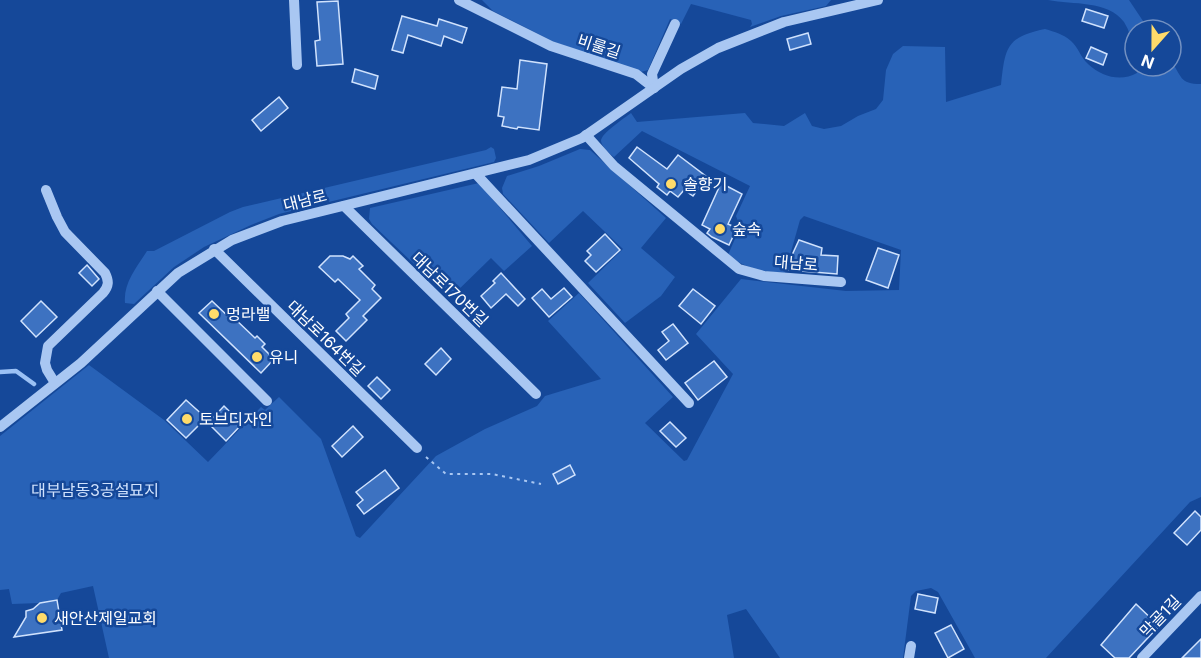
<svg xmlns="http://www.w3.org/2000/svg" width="1201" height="658" font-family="Inter,'Noto Sans KR',sans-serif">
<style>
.green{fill:#2862b7}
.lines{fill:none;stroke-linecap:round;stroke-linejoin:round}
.stream{stroke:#9bc1f5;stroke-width:4.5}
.building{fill:#3d72c1;stroke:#d0e2fd;stroke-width:1.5}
.path{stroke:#a9c7f2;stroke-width:2;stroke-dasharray:3 4.5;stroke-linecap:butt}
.minor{stroke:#a9c7f2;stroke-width:10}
.poi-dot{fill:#ffdb6a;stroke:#154899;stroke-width:2}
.labels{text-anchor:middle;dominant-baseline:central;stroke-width:5;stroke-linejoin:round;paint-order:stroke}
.street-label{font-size:16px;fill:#fff;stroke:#154899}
.poi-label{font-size:16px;fill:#fff;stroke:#154899;text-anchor:start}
.park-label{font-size:16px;fill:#d0e2fd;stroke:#154899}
</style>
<rect width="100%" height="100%" fill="#154899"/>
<g class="green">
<path d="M482,0H831L826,6L781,16L750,27L752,24L751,20L691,4L681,24L670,19L648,70L641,72L554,42L493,11Z"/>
<path d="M1048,0H1129L1149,30H1135V49C1132,40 1129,30 1124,22C1108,0 1073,5 1048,0Z"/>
<path d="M1045,29C1055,32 1063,34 1071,41C1078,47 1081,58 1088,64C1102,77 1121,82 1137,73L1140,66H1171V61C1182,76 1179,84 1201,84V497L1190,502L1046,658H975L938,592L931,588L916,591L911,596L903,658H780L746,609L727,615L734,658H109L93,586L61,593L57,600L40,603L12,604L9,589L0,590V436L89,365L164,420L208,462L261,407L265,410L279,397L321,439L356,536L360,538L436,456L485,429L537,406L545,396L601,379L548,321L579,293L673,397L645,423L684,461L687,460L733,374L696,334L741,279L846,291L899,290L901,250L804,216L800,220L785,273C763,272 746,269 728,255L740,227L736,216L750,186L642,131L614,157C609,153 602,147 601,141C601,133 625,118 631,113L637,122L745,113L753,123L784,126L805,113L812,126L824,129L841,126L858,116L876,109L883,100L886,70L893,54L903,46L945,47L946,102L1001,85C1005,48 1006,37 1045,29Z"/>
<path d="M491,147L494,149L496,158L494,162L279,214L251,225L204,247L174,267L134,304L125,303C123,283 137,267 147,251H154L230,212L243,207L486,150Z"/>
<path d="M580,149L590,150L666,218L641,248L675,277L661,296L625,323L588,283L623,249L583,211L549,243L503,194L502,188L507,176L539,166Z"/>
<path d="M479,183L532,246L504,271L491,258L450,298L372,224L369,219L370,208Z"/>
</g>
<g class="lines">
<path class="stream" d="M0,372L16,371L34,384"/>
</g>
<g class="building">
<path d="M338,1L343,64L317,66L315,41L320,40L317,2Z"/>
<path d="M1086,9L1108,16L1104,28L1082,21Z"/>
<path d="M402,16L437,26L439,19L467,28L462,43L444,36L441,46L408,35L403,53L392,50Z"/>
<path d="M808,33L811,44L790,50L787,39Z"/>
<path d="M1091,47L1107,54L1103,65L1086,58Z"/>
<path d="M520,60L547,64L539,130L518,127L517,129L502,126L504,117L498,116L502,87L517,89Z"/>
<path d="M355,69L378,76L375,89L352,82Z"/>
<path d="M279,97L288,108L261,131L252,120Z"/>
<path d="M637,147L667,169L678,155L707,177L693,196L684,190L678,197L670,191L667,195L657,187L659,184L629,158Z"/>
<path d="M721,183L742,194L728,224L737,228L729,245L712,237L707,233L710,229L702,225Z"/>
<path d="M605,234L620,250L596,272L585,261L591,255L587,251Z"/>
<path d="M799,240L822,248L821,255L838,256L837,274L789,270L793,253Z"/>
<path d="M878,248L899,255L888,288L866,280Z"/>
<path d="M330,256H343L350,259L353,256L363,266L359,269L375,285L372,289L381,298L363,316L367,320L346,341L336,331L349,318L346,314L360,300L338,279L335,282L319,267Z"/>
<path d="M87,265L99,279L92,286L79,273Z"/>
<path d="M501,273L525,299L518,306L506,294L491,308L481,296L495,283L493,281Z"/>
<path d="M564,288L572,297L549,317L532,298L542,289L551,299Z"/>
<path d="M693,289L715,306L701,324L679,306Z"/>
<path d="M41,301L57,317L36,337L21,321Z"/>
<path d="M212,301L231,319L233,317L255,338L257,336L265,344L262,347L274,359L261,373L199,313Z"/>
<path d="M673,324L688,343L666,360L658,350L669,341L662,332Z"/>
<path d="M441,348L451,359L436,375L425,364Z"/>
<path d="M714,361L727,377L698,400L685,383Z"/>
<path d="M377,377L390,390L381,399L368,386Z"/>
<path d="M186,400L206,418L186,438L167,420Z"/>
<path d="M224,406L242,424L226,441L208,423Z"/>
<path d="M670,422L686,438L676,447L660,431Z"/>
<path d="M353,426L363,437L342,457L332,446Z"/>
<path d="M570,465L575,475L558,484L553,474Z"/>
<path d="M385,470L399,488L364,514L357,505L363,500L356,492Z"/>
<path d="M1195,511L1201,517V530L1187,545L1174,533Z"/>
<path d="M918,594L938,598L935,613L915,609Z"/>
<path d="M57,600L62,630L14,637L26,617V611L33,609L40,603Z"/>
<path d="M1136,604L1159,626L1129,658H1115L1101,645Z"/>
<path d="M951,625L964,649L948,658L935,633Z"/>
<path d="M1201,639V658H1182Z"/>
</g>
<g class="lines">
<path class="path" d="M426,457L446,474H492L541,484"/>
<g class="minor">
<path d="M294,0L297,65"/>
<path d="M459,0L551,46L636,74L654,88"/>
<path d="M654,88L652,74L675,24"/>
<path d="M586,135L614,166L739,269L764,276L841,282"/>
<path d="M476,174L689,403"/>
<path d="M46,190L57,217L65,232L105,273C109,281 109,286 103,293L48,346L45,363L47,370L55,383"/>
<path d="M344,206L536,394"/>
<path d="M214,249L417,448"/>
<path d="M157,291L267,401"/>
<path d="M0,427L81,363L178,273L232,240L282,221L529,160L582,138L681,69L718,48L784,22L878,0"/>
<path d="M909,658L911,646"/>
<path d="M1142,658L1201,596"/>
</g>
</g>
<g class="poi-dot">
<circle cx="671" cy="184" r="6"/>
<circle cx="720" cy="229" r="6"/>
<circle cx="214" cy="314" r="6"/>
<circle cx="257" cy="357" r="6"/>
<circle cx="187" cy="419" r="6"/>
<circle cx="42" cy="618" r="6"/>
</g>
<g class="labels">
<g class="street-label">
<text transform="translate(599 46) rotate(18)">비룰길</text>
<text transform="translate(305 200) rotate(-14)">대남로</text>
<text transform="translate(796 263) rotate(5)">대남로</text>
<text transform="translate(450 289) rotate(44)">대남로170번길</text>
<text transform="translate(326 338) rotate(44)">대남로164번길</text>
<text transform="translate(1160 616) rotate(-46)">막골1길</text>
</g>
<g class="poi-label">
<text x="683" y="184">솔향기</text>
<text x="732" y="229">숲속</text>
<text x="226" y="314">멍라밸</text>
<text x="269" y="357">유니</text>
<text x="199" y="419">토브디자인</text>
<text x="54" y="618">새안산제일교회</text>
</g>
<g class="park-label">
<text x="95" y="490">대부남동3공설묘지</text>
</g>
</g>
<g transform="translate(1153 48) rotate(201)"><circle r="28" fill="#154899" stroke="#7391c2" stroke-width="1.5"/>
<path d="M0-4.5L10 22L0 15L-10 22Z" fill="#ffdb6a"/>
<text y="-9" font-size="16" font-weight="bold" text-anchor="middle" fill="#ffffff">N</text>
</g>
</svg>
